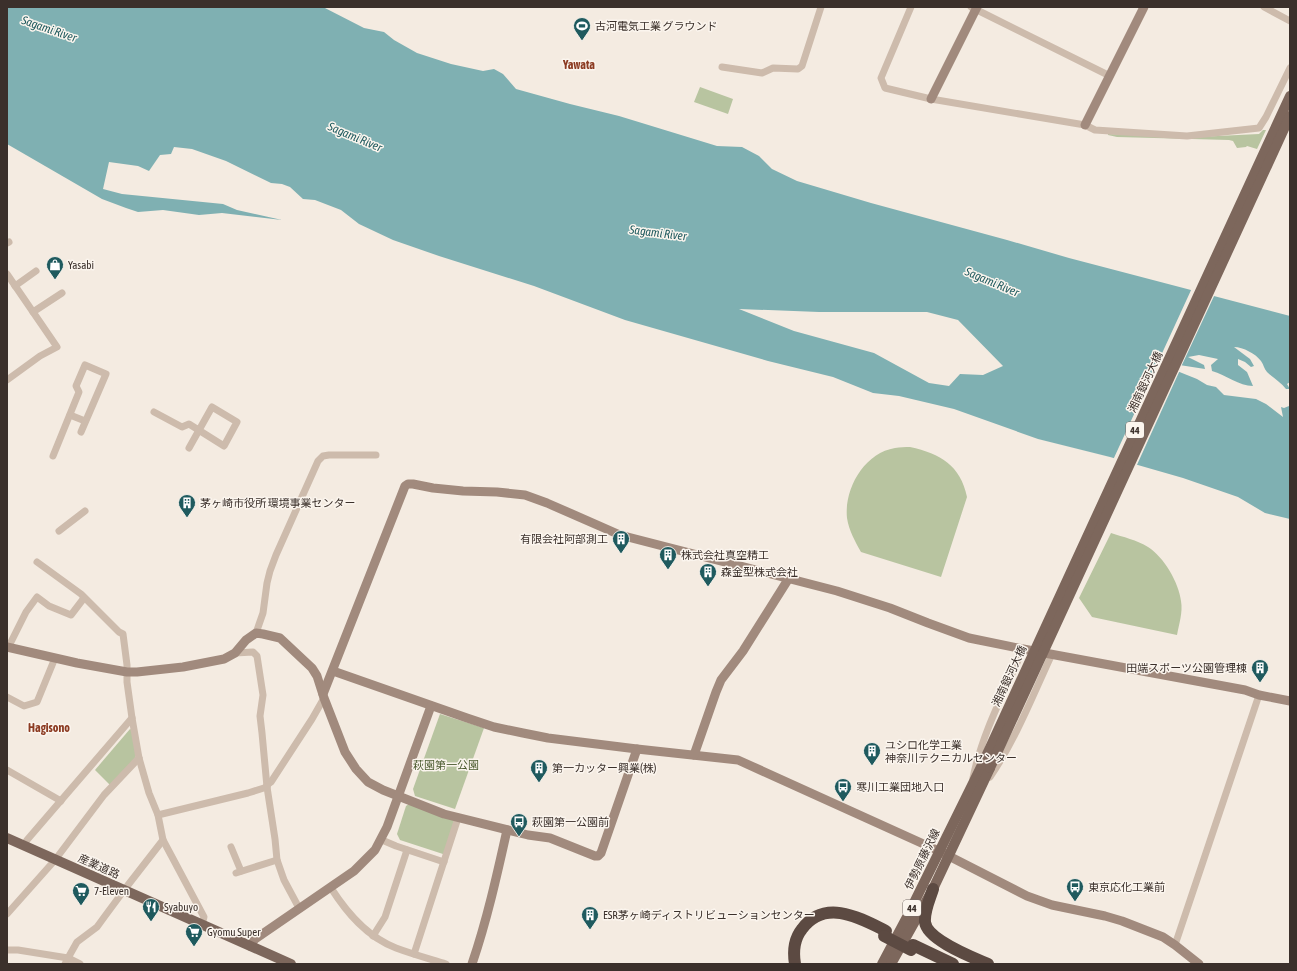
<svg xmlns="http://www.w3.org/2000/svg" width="1297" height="971" font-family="'Asap Condensed','Noto Sans JP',sans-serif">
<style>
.green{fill:#b8c4a0}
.water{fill:#7fb0b2;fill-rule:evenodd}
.pier{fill:#f4ebe1}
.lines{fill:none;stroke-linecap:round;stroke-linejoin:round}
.street{stroke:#cdbbac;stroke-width:7}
.secondary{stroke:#a18a7d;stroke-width:9}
.primary{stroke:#7d675c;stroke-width:10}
.highway{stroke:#5c4a42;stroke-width:12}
.primary-bridge{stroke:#7d675c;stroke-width:10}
.highway-bridge{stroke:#5c4a42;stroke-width:12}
.labels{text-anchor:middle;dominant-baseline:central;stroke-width:3;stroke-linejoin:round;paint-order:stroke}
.shield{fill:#fbf5ee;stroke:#756b66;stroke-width:1}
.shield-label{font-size:10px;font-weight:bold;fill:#3b302b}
.poi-label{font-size:11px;fill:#3b302b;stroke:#fbf5ee;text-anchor:start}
.street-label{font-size:11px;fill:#3b302b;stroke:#fbf5ee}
.park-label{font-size:11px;fill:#4a5a2e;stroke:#fbf5ee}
.water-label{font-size:12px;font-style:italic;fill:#1f5a5e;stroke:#fbf5ee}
.neighbourhood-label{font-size:12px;font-weight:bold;fill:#8c3b22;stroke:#fbf5ee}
</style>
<rect width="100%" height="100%" fill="#f4ebe1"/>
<g class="green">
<path d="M700,87L733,99L728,114L694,102Z"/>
<path d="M1263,130H1266L1257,149L1247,146L1246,147L1237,148L1233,141L1229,140L1117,137L1108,135V134L1197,137L1259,134Z"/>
<path d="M910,447C941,454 960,465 967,497L941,577L861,552C855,541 849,531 847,518C844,489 864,453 895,448C900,447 905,447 910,447Z"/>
<path d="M1111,533C1123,537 1137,540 1148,547C1164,557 1179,583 1181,601C1183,612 1179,624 1177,635L1092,617L1079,598Z"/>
<path d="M440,714L484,728L455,809L415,796L413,789Z"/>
<path d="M130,729L132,730L136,755L134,760L110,785L95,770Z"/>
<path d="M409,804L456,820L446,855L400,840L397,834L406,806Z"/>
</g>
<path class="water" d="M7,7H323L364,28L384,32L394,40L417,53L451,64L483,71L494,69L503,74L516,89L570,104L619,116L717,146L742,147L759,156L772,169L797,181L871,203L1007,240L1069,258L1290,316V382L1287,384L1290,389H1286C1281,382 1273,378 1267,372C1264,369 1264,365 1261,361C1256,354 1243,347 1234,347L1250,359L1254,366L1251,367L1245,362L1238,359V365L1247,372L1253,386C1239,386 1226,375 1212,371L1211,365L1218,359L1199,355L1188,357L1204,365L1205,369L1173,364L1167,367L1197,379L1207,385L1216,387L1224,395L1256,399L1266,404L1283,417L1281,407L1284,408L1289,406V401L1290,399V519L1265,513L1238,497L1183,478L1110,457L1038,439L954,409L899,396L873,393L833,377L768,361L625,320L534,286L439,256L393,240L359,224L341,210L315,200L303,199L290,187L282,184L271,183L226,161L192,149L174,147L171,154L160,155L149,171L138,166L109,162L103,189L122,194L223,204L237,210L282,220L222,213L199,215L163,210L138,212L126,208L102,199L7,144ZM739,309L819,312H927L958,320L1003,366L983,375L960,374L949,386L929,383L874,353L794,331Z"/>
<path class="pier" d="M1192,288L1215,294L1181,367L1173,366L1171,367L1180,370L1136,467L1113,460Z"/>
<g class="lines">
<g class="street">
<path d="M911,7L881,78L885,88L931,99L1085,125L1095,130L1187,136L1259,128L1266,117L1290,68"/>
<path d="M971,7L1110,76"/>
<path d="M1264,7L1290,21"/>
<path d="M722,67L762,73L773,68L798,69L802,66L821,7"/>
<path d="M7,243L9,242"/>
<path d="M7,274L57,347L40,356L7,380"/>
<path d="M15,286L36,271"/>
<path d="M33,312L62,293"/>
<path d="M154,412L182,427L189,424L224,446L237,422L212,407L189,448"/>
<path d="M70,415L85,421"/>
<path d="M53,456L79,392L76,386L85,365L106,374L81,432"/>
<path d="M59,531L85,511"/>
<path d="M37,562L81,594L119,632L123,634L127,665V682L132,718L139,758L149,793L158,815L163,840L128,885L105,916L97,927L77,942L68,958L80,964"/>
<path d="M256,633L263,613L267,583L270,571L276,555L318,461L323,456L329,455H376"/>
<path d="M11,642L26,612L37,597L49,606L71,615L84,598"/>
<path d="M235,653L253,652L257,656L263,695L260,716L262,733L267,787L275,839L277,860L284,880L299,908"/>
<path d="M7,697L24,706L37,702L55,658"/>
<path d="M7,770L61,801"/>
<path d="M990,777C1016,739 1033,695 1052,654"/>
<path d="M973,778C982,733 1005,691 1023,649"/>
<path d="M267,785L271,782L312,719L324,698"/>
<path d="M158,815L248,793L267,787"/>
<path d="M163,840L204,917L202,925"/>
<path d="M382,840L396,846L444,862"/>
<path d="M24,845L27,840L132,718"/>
<path d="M231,847L241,871"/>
<path d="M236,873L277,860"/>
<path d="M331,888C347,913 367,937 396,948C412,954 430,959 446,964"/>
<path d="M7,914L55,860L104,795L139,758"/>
<path d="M373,936L385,917L407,850"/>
<path d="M1175,945L1259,695"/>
<path d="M7,950H18L68,958L65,964"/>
<path d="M414,954L458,818"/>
</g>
<g class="secondary">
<path d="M931,99L977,7"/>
<path d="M1085,125L1144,7"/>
<path d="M7,647L77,663L127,672H137L183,667L224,659L235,653L246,640L256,633L263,634L280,638L312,668L317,676L324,698L345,752L356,769L368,782L383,790L444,814L528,835L550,838L595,856H598L601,853L637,749"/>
<path d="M333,671L467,718L494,727L523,733L548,738L637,749L738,760L939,851L1027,896L1052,905L1105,916L1122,921L1163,937L1175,945L1199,964"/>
<path d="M323,694L405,486L408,484H413L433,488L463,491L497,492L525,495L547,503L620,535L837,591L890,608L928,623L969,638L1023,649L1245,690L1259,695L1290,701"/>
<path d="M694,755L716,692L721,680L743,651L789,578"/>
<path d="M250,946L255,939L354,871L375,850L387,827L431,706"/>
<path d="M472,964C487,920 497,875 507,830"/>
</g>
<g class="primary">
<path d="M7,838L291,964"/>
<path d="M882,964L908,915L982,765"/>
<path d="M891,964L933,889L990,768"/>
</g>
<g class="highway">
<path d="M933,889C930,899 924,911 925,922C927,940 972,957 988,964"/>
<path d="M913,945L953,964"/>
<path d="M795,964C793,952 794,939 802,929C825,898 860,918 886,931"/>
</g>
<g class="primary-bridge">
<path d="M982,765L1290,96"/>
<path d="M990,768L1290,116"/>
</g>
<path class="highway-bridge" d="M884,936L911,950"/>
</g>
<defs>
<symbol id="stadium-pin" viewBox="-11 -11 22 30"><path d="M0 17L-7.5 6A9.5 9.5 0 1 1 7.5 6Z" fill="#1f5a5e" stroke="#fbf5ee"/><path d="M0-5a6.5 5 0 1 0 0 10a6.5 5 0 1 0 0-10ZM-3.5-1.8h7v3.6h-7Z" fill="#fff"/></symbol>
<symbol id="shop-pin" viewBox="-11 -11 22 30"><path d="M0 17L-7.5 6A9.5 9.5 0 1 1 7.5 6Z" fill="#1f5a5e" stroke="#fbf5ee"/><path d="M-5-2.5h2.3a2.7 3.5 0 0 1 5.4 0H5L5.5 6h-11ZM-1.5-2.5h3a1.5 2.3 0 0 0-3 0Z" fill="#fff"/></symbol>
<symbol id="building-pin" viewBox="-11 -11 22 30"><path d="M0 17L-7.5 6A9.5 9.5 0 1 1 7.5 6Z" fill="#1f5a5e" stroke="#fbf5ee"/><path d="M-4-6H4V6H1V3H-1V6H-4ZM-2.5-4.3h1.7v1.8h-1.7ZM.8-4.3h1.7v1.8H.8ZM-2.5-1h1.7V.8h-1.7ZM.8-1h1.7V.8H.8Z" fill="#fff"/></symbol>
<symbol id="bus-pin" viewBox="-11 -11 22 30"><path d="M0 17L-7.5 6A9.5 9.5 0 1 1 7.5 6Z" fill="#1f5a5e" stroke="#fbf5ee"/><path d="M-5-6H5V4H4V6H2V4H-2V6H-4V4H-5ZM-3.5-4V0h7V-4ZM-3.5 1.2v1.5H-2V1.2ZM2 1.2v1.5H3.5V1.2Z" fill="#fff"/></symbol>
<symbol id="supermarket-pin" viewBox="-11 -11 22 30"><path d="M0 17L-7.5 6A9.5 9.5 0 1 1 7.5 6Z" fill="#1f5a5e" stroke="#fbf5ee"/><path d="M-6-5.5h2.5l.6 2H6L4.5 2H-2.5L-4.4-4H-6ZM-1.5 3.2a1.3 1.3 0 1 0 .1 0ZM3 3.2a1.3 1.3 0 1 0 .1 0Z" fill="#fff"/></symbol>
<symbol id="restaurant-pin" viewBox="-11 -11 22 30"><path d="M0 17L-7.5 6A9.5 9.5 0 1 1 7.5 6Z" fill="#1f5a5e" stroke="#fbf5ee"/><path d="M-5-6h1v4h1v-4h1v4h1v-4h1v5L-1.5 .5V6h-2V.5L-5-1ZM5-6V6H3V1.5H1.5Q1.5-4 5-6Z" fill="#fff"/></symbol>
</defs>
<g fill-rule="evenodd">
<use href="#stadium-pin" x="572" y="16" width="20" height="27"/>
<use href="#shop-pin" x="45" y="255" width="20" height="27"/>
<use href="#building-pin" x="177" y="493" width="20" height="27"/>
<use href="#building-pin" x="611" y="529" width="20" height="27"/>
<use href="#building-pin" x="658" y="545" width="20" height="27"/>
<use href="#building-pin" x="698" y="562" width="20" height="27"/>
<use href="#building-pin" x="1250" y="658" width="20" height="27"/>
<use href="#building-pin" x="862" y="741" width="20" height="27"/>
<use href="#building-pin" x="529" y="758" width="20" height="27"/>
<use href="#bus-pin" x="833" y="777" width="20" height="27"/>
<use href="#bus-pin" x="509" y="812" width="20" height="27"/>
<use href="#bus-pin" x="1065" y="877" width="20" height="27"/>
<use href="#supermarket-pin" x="71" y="881" width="20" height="27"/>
<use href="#restaurant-pin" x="141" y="897" width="20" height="27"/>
<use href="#building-pin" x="580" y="905" width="20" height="27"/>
<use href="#supermarket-pin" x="184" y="922" width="20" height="27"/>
</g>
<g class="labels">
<g class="shield">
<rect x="1126" y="422" width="18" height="16" rx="3"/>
<rect x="903" y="900" width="18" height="16" rx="3"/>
</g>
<g class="shield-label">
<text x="1135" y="430">44</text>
<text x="912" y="908">44</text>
</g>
<g class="poi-label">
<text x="595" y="26">古河電気工業 グラウンド</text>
<text x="68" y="265">Yasabi</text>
<text x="200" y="503">茅ヶ崎市役所 環境事業センター</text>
<text x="608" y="539" text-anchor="end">有限会社阿部測工</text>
<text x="681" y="555">株式会社真空精工</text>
<text x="721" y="572">森金型株式会社</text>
<text x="1247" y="668" text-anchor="end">田端スポーツ公園管理棟</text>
<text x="885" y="745">ユシロ化学工業<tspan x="885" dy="13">神奈川テクニカルセンター</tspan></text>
<text x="552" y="768">第一カッター興業(株)</text>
<text x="856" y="787">寒川工業団地入口</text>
<text x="532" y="822">萩園第一公園前</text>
<text x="1088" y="887">東京応化工業前</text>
<text x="94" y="891">7-Eleven</text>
<text x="164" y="907">Syabuyo</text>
<text x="603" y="915">ESR茅ヶ崎ディストリビューションセンター</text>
<text x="207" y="932">Gyomu Super</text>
</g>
<g class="street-label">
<text transform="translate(1145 382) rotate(-65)">湘南銀河大橋</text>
<text transform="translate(1009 676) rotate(-65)">湘南銀河大橋</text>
<text transform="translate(922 859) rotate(-64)">伊勢原藤沢線</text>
<text transform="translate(99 866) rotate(24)">産業道路</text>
</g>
<g class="park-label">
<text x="446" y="765">萩園第一公園</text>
</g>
<g class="water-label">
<text transform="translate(49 29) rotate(19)">Sagami River</text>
<text transform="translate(355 137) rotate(23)">Sagami River</text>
<text transform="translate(658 233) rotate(7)">Sagami River</text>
<text transform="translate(992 282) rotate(23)">Sagami River</text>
</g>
<g class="neighbourhood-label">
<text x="579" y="65">Yawata</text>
<text x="49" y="728">Hagisono</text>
</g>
</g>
<rect width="1297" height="971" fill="none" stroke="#3b302b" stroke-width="16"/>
</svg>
